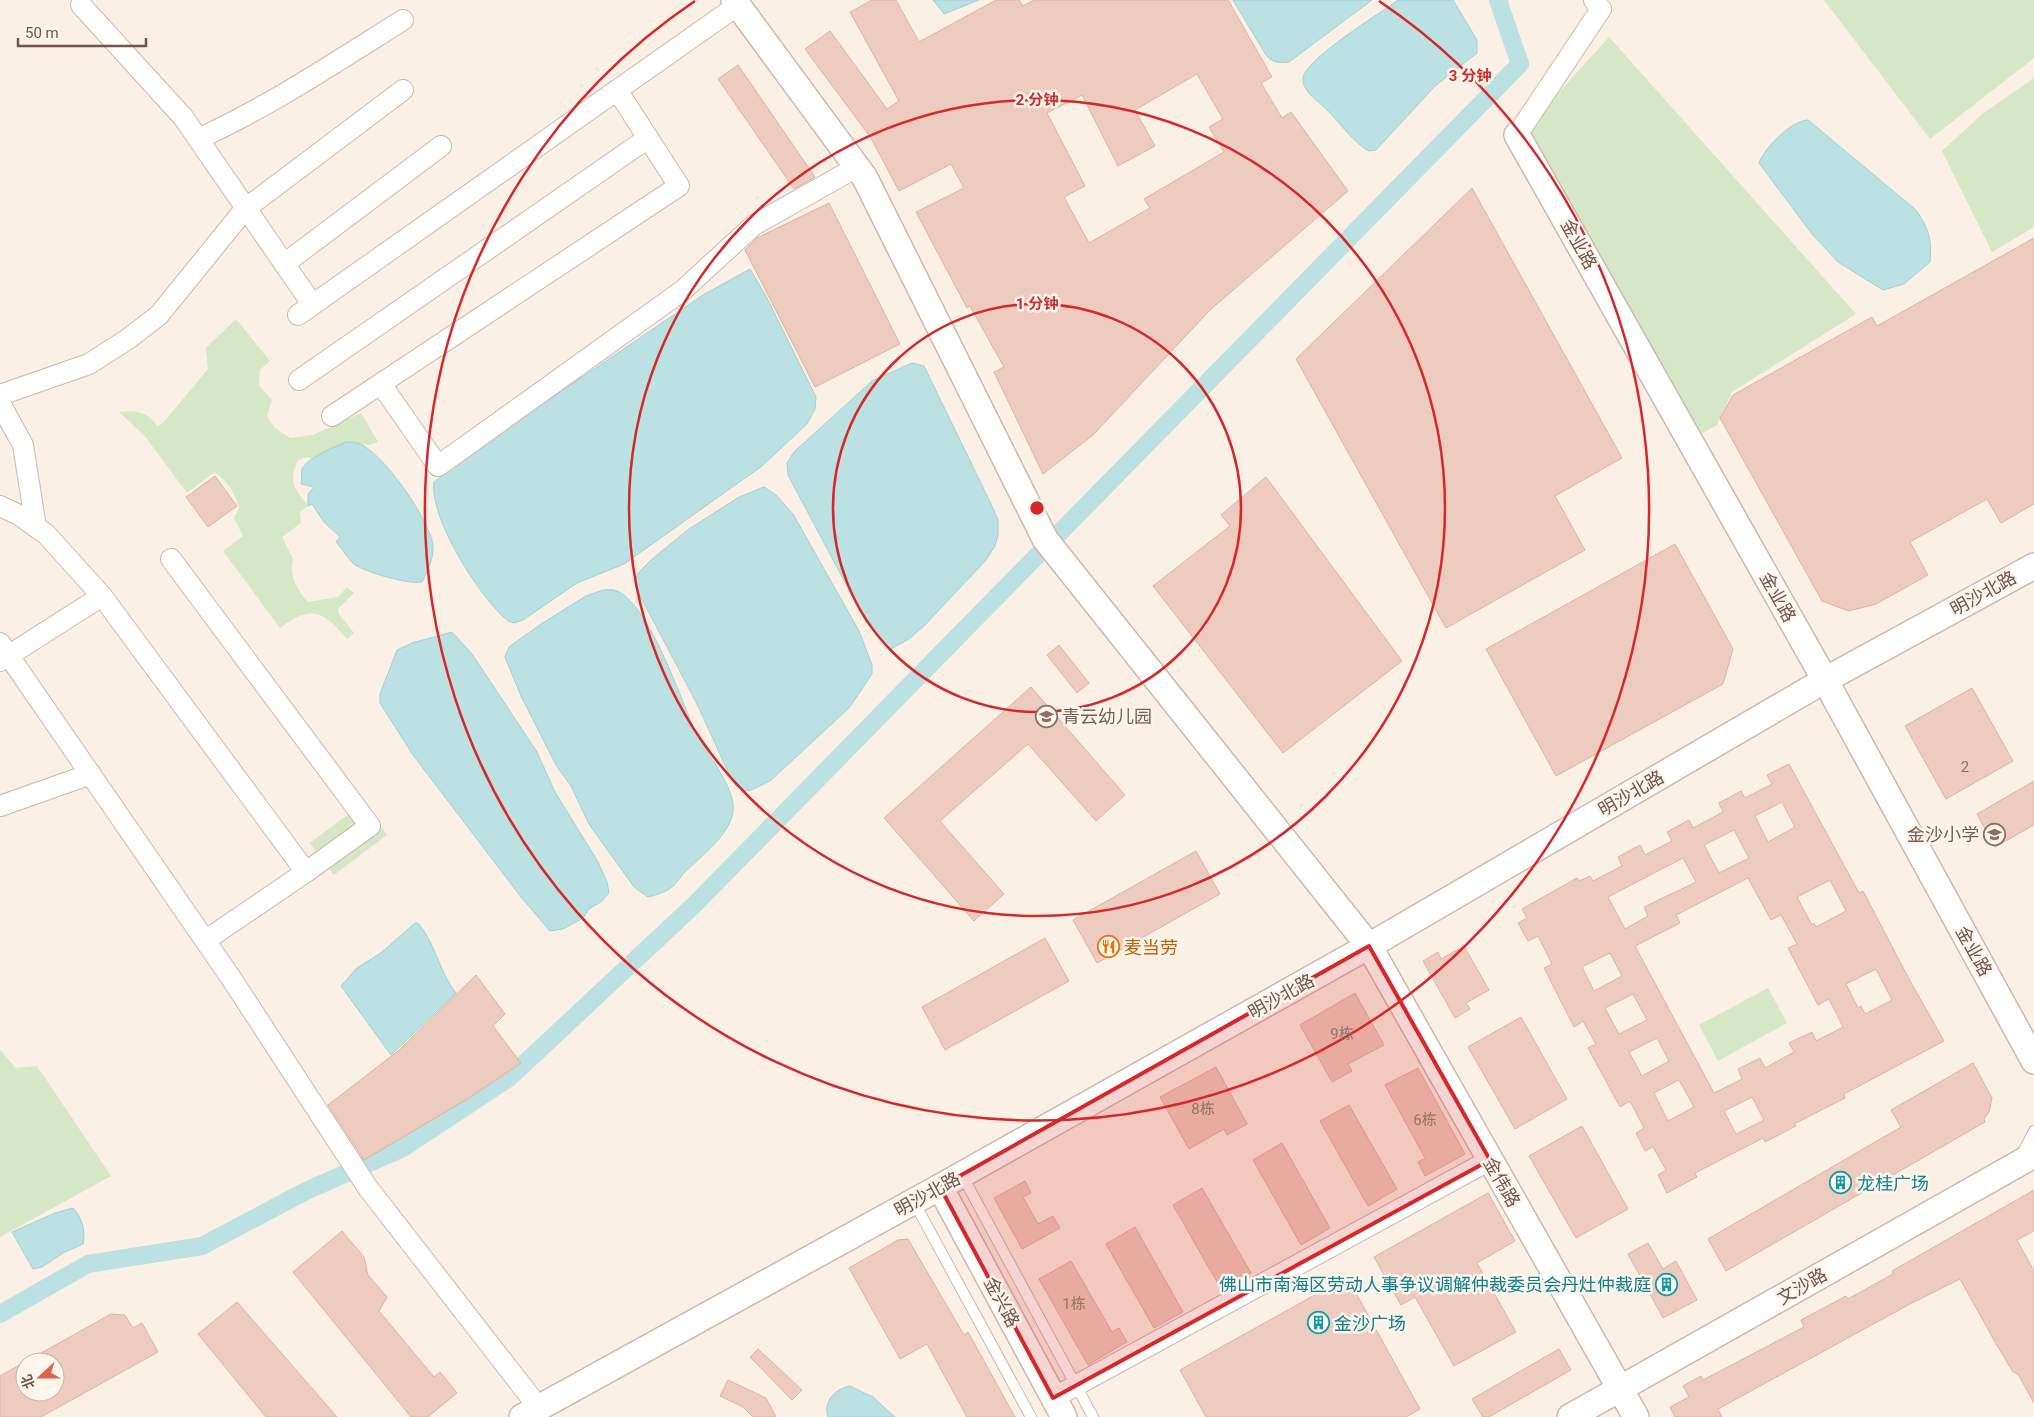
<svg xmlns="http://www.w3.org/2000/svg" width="2034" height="1417" font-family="Roboto,'Noto Sans SC',sans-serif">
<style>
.green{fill:#d6e7c5}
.water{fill:#bbe1e2;stroke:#a2d1d3}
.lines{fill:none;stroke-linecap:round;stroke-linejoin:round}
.canal{stroke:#bbe1e2;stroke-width:18}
.building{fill:#edccbf;stroke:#dfb2a1;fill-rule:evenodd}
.service-casing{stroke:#cdb9af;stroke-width:12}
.minor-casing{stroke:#cdb9af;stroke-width:22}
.tertiary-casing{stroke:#cdb9af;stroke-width:28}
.service{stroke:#fff;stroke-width:10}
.minor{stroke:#fff;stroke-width:20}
.tertiary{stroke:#fff;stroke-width:25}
.marked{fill:#d62828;fill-opacity:0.2;stroke:#d62828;stroke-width:4;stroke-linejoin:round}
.ring{fill:none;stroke:#d62828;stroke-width:2.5}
.labels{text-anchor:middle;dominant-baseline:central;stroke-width:5;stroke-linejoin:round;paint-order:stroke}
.number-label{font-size:15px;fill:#907369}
.street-label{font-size:18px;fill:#71554c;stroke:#fdf4eb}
.education-label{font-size:18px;fill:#785e54;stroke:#fdf4eb;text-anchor:start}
.food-label{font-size:18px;fill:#c56008;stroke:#fdf4eb;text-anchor:start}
.culture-label{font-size:18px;fill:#0d838f;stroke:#fdf4eb;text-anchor:start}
.centre{fill:#d62828;stroke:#fdf4eb;stroke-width:2.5}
.ring-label{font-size:15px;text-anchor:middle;font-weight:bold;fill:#d62828;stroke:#fdf4eb;stroke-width:5;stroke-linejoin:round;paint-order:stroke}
</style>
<rect width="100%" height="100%" fill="#faf0e5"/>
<g class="green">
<path d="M1824,0H2034V58L1930,139Z"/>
<path d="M1609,37L1856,314L1732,392L1717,425L1694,438L1532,151V130L1541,112Z"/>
<path d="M2034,78V227L1992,252L1942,151L1981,115Z"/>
<path d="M236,319L270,361L260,370L259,385L272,400L267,416L274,427L290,438L313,435L361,413L378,442L370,445L346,442L313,459L306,457L298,460C288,483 294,487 308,506L300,512L301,523L282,537L293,559C289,575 297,590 308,602L338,597L347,587L354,593L338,609L339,614L354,633L347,639C324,611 311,604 280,628L223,551L243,536L234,518L239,508C236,496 226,476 213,473L187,493L144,435L119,412C137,410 146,411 157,426L163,423L208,369L206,348Z"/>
<path d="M363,803L387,835L334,875L310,843Z"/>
<path d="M1768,988L1787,1023L1718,1061L1699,1025Z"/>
<path d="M0,1050L16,1068L37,1066L111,1176L0,1237Z"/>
</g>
<g class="water">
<path d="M933,0H979L944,14Z"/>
<path d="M1233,0H1372L1289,62C1278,63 1273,63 1266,55Z"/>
<path d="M1398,0H1453L1477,40V53L1435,86L1376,150L1369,151C1355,144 1340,123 1328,111C1320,102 1303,93 1303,79C1303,60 1381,13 1398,0Z"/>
<path d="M1808,120L1916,210C1929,230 1932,238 1930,262L1904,284L1883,290L1838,262L1812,234L1759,163C1765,147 1791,121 1808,120Z"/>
<path d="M750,269L766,296L816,397L815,409L807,424L762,466L624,564L577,583L523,620L514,623L508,621C480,598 429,518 434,482L494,437L703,295Z"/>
<path d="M912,363L924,366L993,508L998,520V535L995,546L986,560L925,625L909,639L889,650L866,622L796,490L788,475L787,463L794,452L872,381Z"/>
<path d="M346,442C350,442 355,442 358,443C383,452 429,519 433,545C434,558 428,570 422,582C410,585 364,572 354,564C348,559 342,548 336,542L340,537L324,522L312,504L308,506V494L314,487L301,484C302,480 301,473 302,469C308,457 335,447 346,442Z"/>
<path d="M764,487L776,495L793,514L859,631L872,665V674L849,708L770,781L751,790L745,791L736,786L730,776L697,704L636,588L635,581L638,573L651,560L689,529L739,497Z"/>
<path d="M603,590C606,590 611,589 614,590C649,600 681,702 696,733C706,753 736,788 733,811C731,834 700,857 685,872C680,877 677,883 672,887C666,892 656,895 648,897L634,887L589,824L571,786L556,765L521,696L505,657L509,647L541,624L586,596Z"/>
<path d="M452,632L472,654L537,752L555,792L598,862L607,882L609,893L602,901L589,909L583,918L563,929L550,931L521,897L413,755L380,703V694L397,650L412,643Z"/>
<path d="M415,923H418C436,944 439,972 456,993L391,1055L341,986L357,968L382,952Z"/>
<path d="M73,1208C82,1217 86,1232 83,1244L63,1253L42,1267L33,1269L12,1232L55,1213Z"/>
<path d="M850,1386L873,1397L895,1417H828C823,1401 835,1389 850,1386Z"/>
</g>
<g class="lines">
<path class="canal" d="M0,1314L88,1264L202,1246L306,1191L403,1148L509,1078L694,905L1520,64L1498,0"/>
</g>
<g class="building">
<path d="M872,0H896L919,42L996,0H1019L1023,6L1034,0H1228L1272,77L1261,83L1282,118L1291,112L1348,191L1210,310L1093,435L1043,474L994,372L1004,367L970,306L967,308L916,212L964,188L951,164L899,191L871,138L805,49L830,31L887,109L899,101L850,12ZM1197,74L1223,119L1209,127L1224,152L1144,199L1150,208L1089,243L1064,197L1085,186L1047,113L1082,95L1118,166L1155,146L1135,110Z"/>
<path d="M738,65L815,177L794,189L718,79Z"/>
<path d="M1472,188L1622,458L1555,496L1585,550L1446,628L1296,359Z"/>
<path d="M829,203L900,344L815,387L745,250L757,238Z"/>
<path d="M2034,238V504L2001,523L1987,499L1910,542L1928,575L1876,604L1849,611L1822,601L1720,418L1733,395L1872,317L1877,326Z"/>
<path d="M215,476L237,506L208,527L186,497Z"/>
<path d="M1266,477L1402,661L1283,753L1153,586L1230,526L1221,515Z"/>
<path d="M1675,544L1733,649L1723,684L1556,776L1486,649Z"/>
<path d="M1059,645L1089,683L1077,693L1047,655Z"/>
<path d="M1031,687L1125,795L1096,821L1028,744L940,821L1004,894L974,921L884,818Z"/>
<path d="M1972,688L2013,761L1946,799L1905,726Z"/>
<path d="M1789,764L1859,893L1863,891L1909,979L1944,1041L1844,1094L1845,1098L1794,1124L1796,1126L1765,1142L1763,1138L1695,1173L1697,1177L1667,1193L1658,1175L1666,1170L1653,1147L1645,1151L1636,1133L1644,1128L1630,1101L1620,1107L1588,1048L1596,1044L1583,1021L1574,1027L1544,968L1552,964L1538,936L1528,941L1518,923L1527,918L1522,909L1577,878L1579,881L1590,876L1593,881L1622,866L1618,857L1640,845L1645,855L1672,841L1667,832L1689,820L1693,828L1723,812L1719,803L1741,791L1745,798L1772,784L1767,775ZM1782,802L1795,827L1768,842L1755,816ZM1734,830L1749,858L1719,873L1704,845ZM1683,858L1696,882L1644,907L1648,916L1625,929L1608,897ZM1748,878L1771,920L1781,915L1797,944L1788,948L1818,1005L1829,999L1843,1027L1816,1041L1812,1032L1789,1043L1794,1052L1765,1068L1760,1058L1738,1069L1742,1079L1714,1093L1635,946L1680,923L1676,915ZM1830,880L1846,911L1816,927L1814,923L1812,925L1797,897ZM1610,953L1622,976L1594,991L1582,967ZM1876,969L1892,1000L1865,1014L1861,1006L1858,1008L1846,984ZM1633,994L1647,1020L1619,1034L1605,1008ZM1657,1038L1669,1061L1642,1076L1629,1052ZM1679,1080L1694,1107L1668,1121L1654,1093ZM1752,1097L1764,1120L1736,1134L1724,1111Z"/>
<path d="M2034,781V825L1995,847L1977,814Z"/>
<path d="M1196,851L1220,894L1097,963L1073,920Z"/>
<path d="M1045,938L1069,981L945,1050L922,1007Z"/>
<path d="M1464,946L1489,990L1466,1003L1470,1009L1455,1018L1423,961L1438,952L1441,959Z"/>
<path d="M476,975L505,1014L493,1026L521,1063L469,1098L364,1160L328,1105L398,1051Z"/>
<path d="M1355,993L1384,1045L1348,1064L1352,1071L1332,1082L1300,1025Z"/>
<path d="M1521,1017L1567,1099L1515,1129L1468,1047Z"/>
<path d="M1973,1063L1992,1098L1989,1112L1984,1119L1985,1122L1726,1271L1708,1239L1901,1127L1891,1110Z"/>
<path d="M1216,1067L1247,1124L1227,1135L1224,1129L1189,1149L1160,1097Z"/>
<path d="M1418,1068L1465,1154L1425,1176L1418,1162L1425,1158L1385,1085Z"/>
<path d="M1349,1105L1397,1189L1368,1206L1320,1121Z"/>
<path d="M1582,1126L1628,1209L1576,1238L1529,1156Z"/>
<path d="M1282,1143L1330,1228L1301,1245L1253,1160Z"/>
<path d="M1025,1181L1031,1193L1023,1197L1038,1224L1053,1216L1060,1228L1022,1249L994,1198Z"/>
<path d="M1202,1188L1251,1273L1221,1289L1173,1205Z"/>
<path d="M2034,1190V1231L2017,1240L2034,1271V1403L2018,1374L2013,1372L1995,1342L1960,1279L1910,1304L1718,1409L1722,1417H1675L1670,1407L1689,1397L1683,1386L1701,1376L1703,1380L1804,1327L1801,1320L1846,1296L1848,1299L1893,1274L1892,1271Z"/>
<path d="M1488,1193L1515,1241L1477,1263L1516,1332L1454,1366L1415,1297L1401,1305L1374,1257Z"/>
<path d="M1135,1227L1183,1312L1154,1328L1106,1244Z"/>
<path d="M342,1231L364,1257L368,1275L387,1297L379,1311L434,1377L440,1372L457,1393L428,1417H411L293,1272Z"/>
<path d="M908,1239L964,1335L968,1332L1015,1417H967L927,1344L900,1359L849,1268L898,1240Z"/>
<path d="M1648,1243L1663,1269L1676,1261L1697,1300L1663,1318L1628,1254Z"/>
<path d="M1071,1261L1112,1332L1119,1328L1127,1342L1088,1365L1039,1279Z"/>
<path d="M1347,1277L1420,1409L1406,1417H1206L1180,1370Z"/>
<path d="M237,1302L337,1417H266L198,1334Z"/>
<path d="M111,1314L125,1315L133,1328L142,1323L158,1352L41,1417H0V1376ZM25,1362H55V1392H25Z"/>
<path d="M758,1349L802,1390L792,1400L750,1357Z"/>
<path d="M1559,1349L1571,1370L1489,1417H1483L1472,1399Z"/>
<path d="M728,1380L766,1398L776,1417H753L743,1407L720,1396Z"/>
</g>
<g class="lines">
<defs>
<g id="service">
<path d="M2021,1156L2034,1131"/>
<path d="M962,1175L1093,1417"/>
<path d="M914,1202L1031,1417"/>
</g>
<g id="minor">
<path d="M81,5L183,117L312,304"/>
<path d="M1517,135L1601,9L1594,0"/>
<path d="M198,139C270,106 336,62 403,20"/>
<path d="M284,264L441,146"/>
<path d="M298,315L738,5"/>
<path d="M299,380L648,138"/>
<path d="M381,384L438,466L682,291L754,225L857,167"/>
<path d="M0,395L89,364L128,339L159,315L245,209L403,90"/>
<path d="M0,403L23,445L36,527"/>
<path d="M332,416L679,186L617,90"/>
<path d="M0,506L19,515L46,534L102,596L306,872"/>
<path d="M171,559L370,826L306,872L206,940"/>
<path d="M0,643L231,978L368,1188L539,1408"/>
<path d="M0,661L102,596"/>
<path d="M0,806L91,774"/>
<path d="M1053,1398L1490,1160"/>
</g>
<g id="tertiary">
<path d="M734,0L865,178L1045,539L1369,946L1636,1417"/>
<path d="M1517,135L1825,680L2034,1061"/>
<path d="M940,1187L1064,1417"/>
<path d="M522,1417L940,1187L1369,946L1825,680L2034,566"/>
<path d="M1570,1417L2034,1155"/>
</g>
</defs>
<use href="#service" class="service-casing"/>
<use href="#minor" class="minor-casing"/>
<use href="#tertiary" class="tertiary-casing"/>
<use href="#service" class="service"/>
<use href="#minor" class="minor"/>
<use href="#tertiary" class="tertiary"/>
</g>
<path class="marked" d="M1369,946L1490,1160L1053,1398L940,1187Z"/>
<g class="ring">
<circle cx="1037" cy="508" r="204"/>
<circle cx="1037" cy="508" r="408"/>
<path d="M1379 1A612 612 0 1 1 695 1"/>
</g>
<defs>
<symbol id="school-ring" viewBox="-11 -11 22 22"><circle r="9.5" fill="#fdf4eb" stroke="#8d6e63" stroke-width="1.5"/><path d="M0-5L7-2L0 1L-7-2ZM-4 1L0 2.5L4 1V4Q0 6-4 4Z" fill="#8d6e63"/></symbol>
<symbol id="restaurant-ring" viewBox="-11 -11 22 22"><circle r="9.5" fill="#fdf4eb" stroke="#e8710a" stroke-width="1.5"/><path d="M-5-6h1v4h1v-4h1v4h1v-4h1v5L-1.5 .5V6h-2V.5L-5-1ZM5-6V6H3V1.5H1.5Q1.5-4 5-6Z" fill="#e8710a"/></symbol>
<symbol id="building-ring" viewBox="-11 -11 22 22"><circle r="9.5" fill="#fdf4eb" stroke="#0f9aa8" stroke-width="1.5"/><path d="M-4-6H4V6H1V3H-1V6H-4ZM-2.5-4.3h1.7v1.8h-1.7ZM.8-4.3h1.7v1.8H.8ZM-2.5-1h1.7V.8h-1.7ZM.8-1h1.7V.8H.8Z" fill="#0f9aa8"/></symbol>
</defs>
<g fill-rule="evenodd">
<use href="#school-ring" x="1034" y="704" width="25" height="25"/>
<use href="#school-ring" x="1982" y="822" width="25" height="25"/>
<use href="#restaurant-ring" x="1096" y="934" width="25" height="25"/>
<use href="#building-ring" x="1828" y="1170" width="25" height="25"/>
<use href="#building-ring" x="1654" y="1272" width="25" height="25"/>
<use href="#building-ring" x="1306" y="1310" width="25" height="25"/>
</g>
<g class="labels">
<g class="number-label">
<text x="1965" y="767">2</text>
<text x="1342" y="1034">9栋</text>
<text x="1203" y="1109">8栋</text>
<text x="1425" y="1120">6栋</text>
<text x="1074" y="1304">1栋</text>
</g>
<g class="street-label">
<text transform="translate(1579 244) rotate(61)">金业路</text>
<text transform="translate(1983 593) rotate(-29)">明沙北路</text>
<text transform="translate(1778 597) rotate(61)">金业路</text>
<text transform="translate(1631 793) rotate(-30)">明沙北路</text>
<text transform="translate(1974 951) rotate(61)">金业路</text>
<text transform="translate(1281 996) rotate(-29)">明沙北路</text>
<text transform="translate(1502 1182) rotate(60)">金伟路</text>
<text transform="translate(927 1194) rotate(-29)">明沙北路</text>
<text transform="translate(1802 1286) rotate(-30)">文沙路</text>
<text transform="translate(1002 1302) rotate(62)">金兴路</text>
</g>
<g class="education-label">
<text x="1062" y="716">青云幼儿园</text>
<text x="1979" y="834" text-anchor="end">金沙小学</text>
</g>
<g class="food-label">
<text x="1124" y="947">麦当劳</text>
</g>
<g class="culture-label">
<text x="1857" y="1183">龙桂广场</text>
<text x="1651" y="1284" text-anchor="end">佛山市南海区劳动人事争议调解仲裁委员会丹灶仲裁庭</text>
<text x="1334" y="1323">金沙广场</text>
</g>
</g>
<circle cx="1037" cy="508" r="8" class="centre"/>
<g class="ring-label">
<text x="1470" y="81">3 分钟</text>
<text x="1037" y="105">2 分钟</text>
<text x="1037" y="309">1 分钟</text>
</g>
<g transform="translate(40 1377) rotate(249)"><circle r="24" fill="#fdf4eb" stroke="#c5b4ab"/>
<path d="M0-4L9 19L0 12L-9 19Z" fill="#da6354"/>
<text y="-8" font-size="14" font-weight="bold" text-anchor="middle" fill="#71554c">北</text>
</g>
<path d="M18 38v8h128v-8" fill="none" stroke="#71554c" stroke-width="2.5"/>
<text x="25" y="38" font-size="15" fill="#71554c" stroke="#fdf4eb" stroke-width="4" paint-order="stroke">50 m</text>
</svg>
